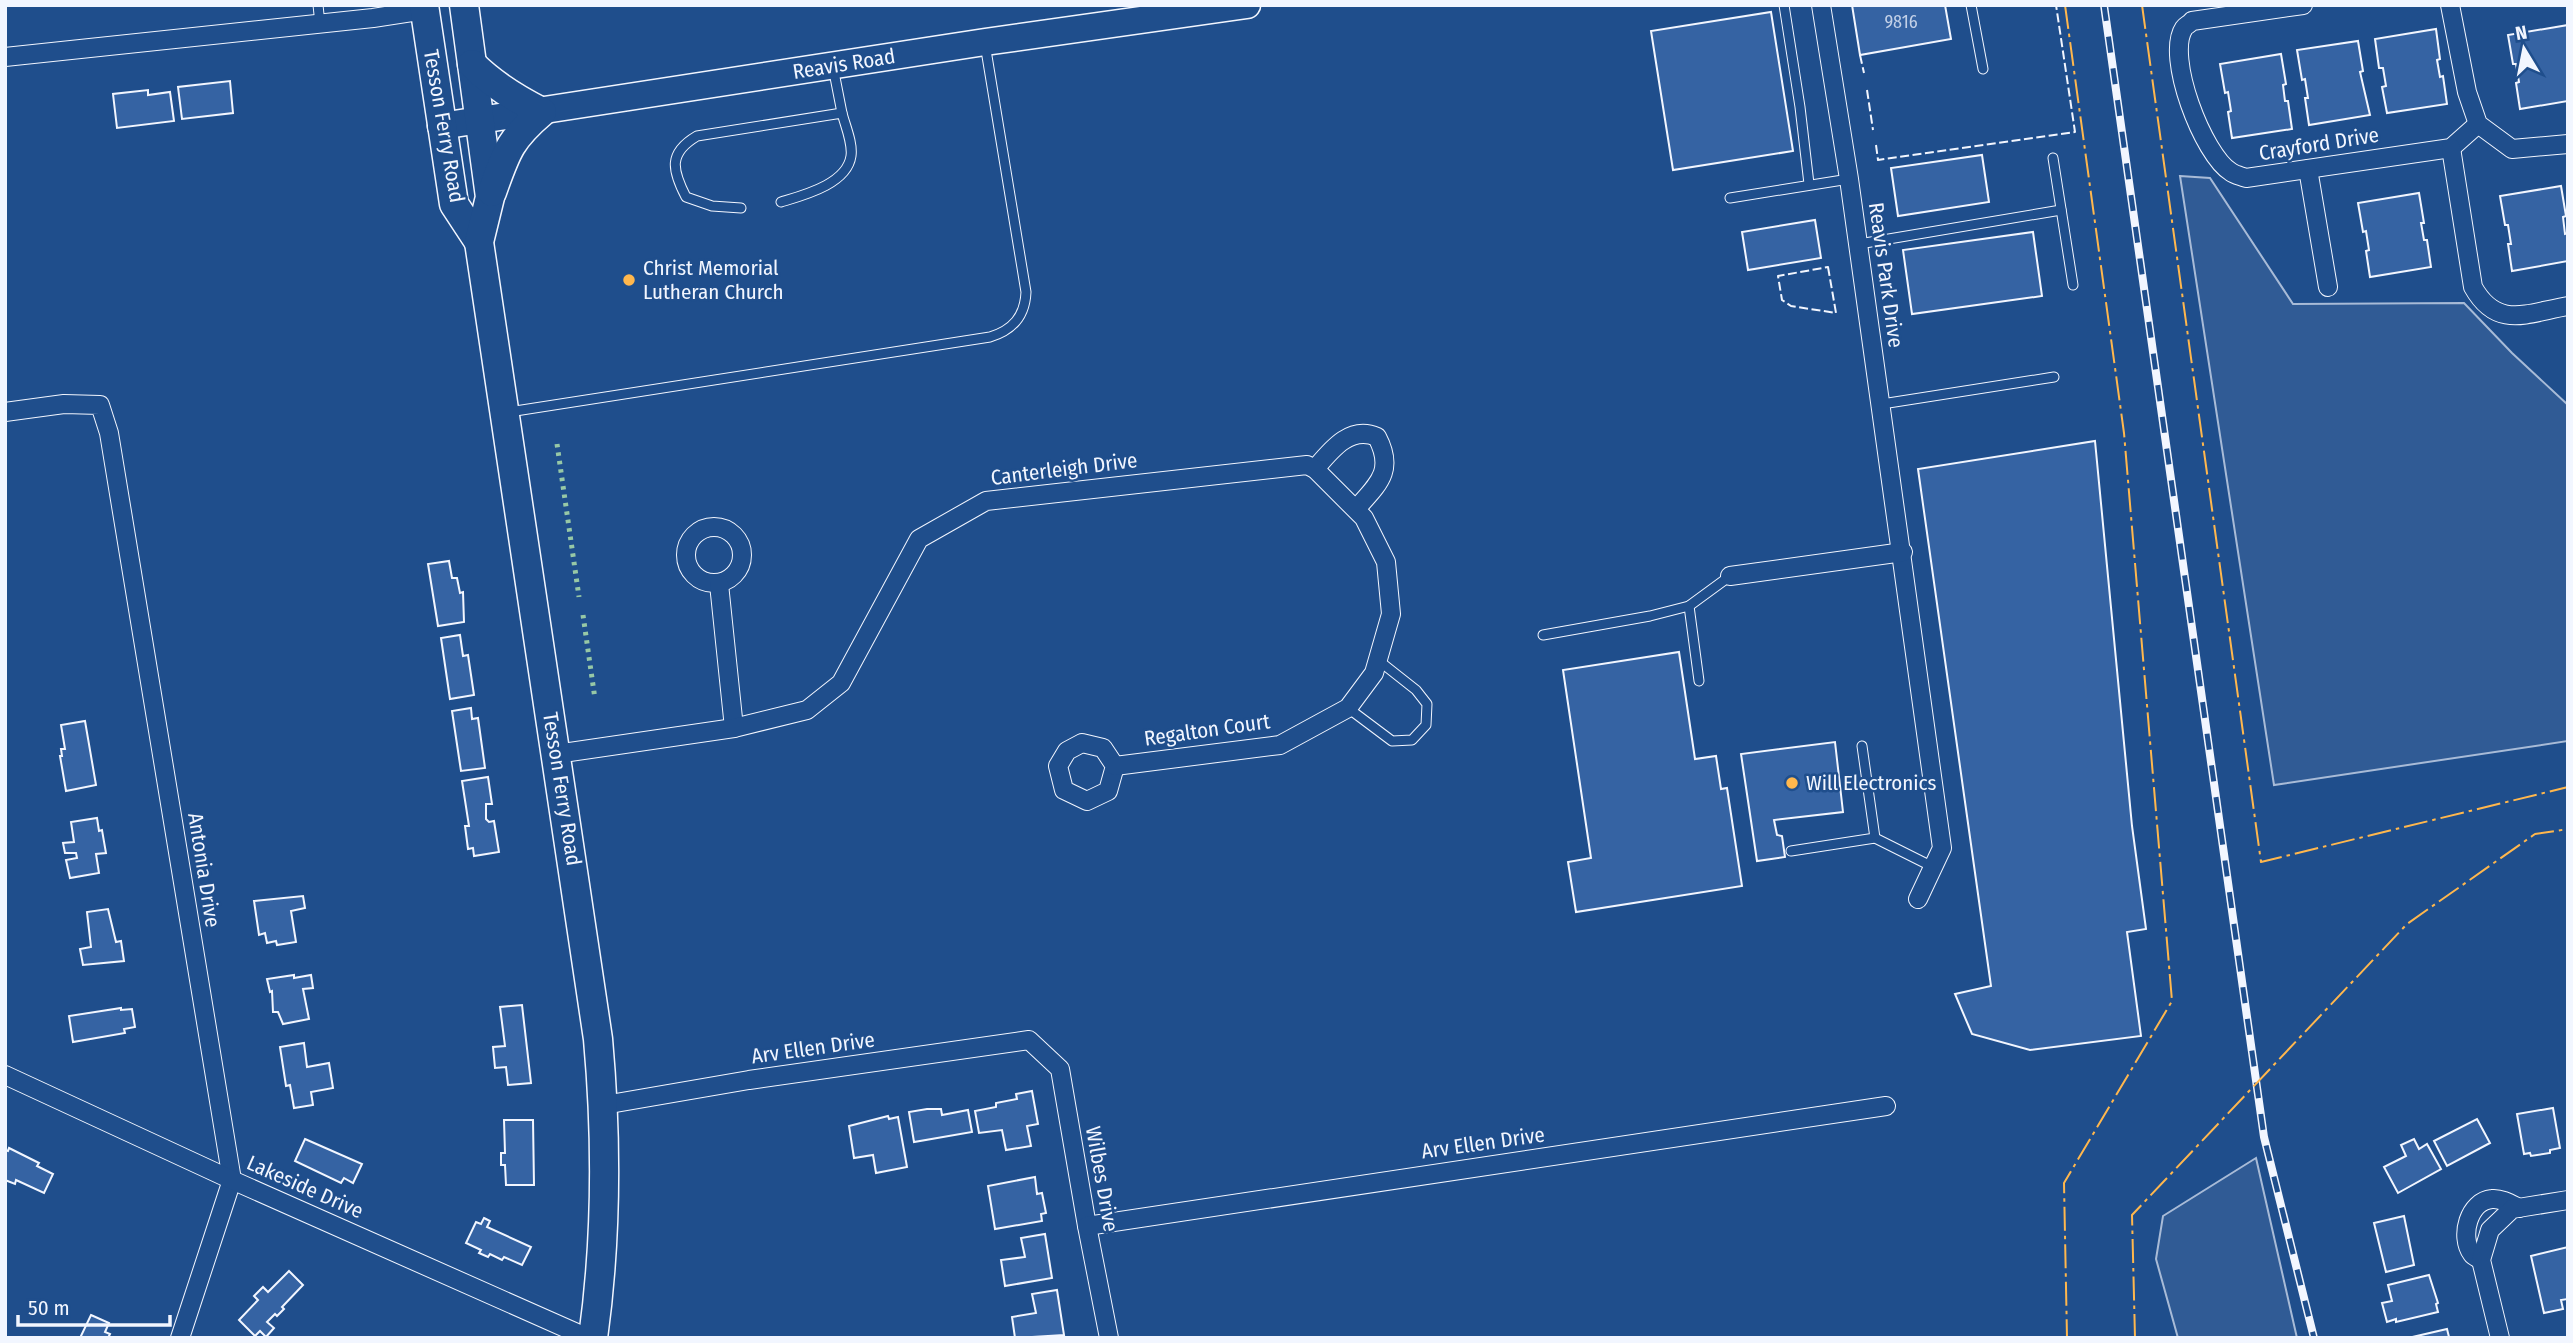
<svg xmlns="http://www.w3.org/2000/svg" width="2573" height="1343" font-family="'Fira Sans Condensed',sans-serif">
<style>
.built{fill:#305b95;stroke:#a8bbd7;stroke-width:2}
.building{fill:#3563a3;stroke:#f2f6ff;stroke-width:2}
.lines{fill:none;stroke-linecap:round;stroke-linejoin:round}
.lane-casing{stroke:#f2f6ff;stroke-width:11}
.street-casing{stroke:#f2f6ff;stroke-width:20}
.secondary-casing{stroke:#f2f6ff;stroke-width:29}
.primary-casing{stroke:#f2f6ff;stroke-width:31}
.lane{stroke:#1f4e8c;stroke-width:9}
.street{stroke:#1f4e8c;stroke-width:18}
.secondary{stroke:#1f4e8c;stroke-width:26}
.primary{stroke:#1f4e8c;stroke-width:28}
.rail-casing{stroke:#f2f6ff;stroke-width:8}
.rail{stroke:#1f4e8c;stroke-width:5;stroke-dasharray:16;stroke-linecap:butt}
.hedge{stroke:#97c8a6;stroke-width:5;stroke-dasharray:3.5 5;stroke-linecap:butt}
.fence{stroke:#f2f6ff;stroke-width:2;stroke-dasharray:9 3.5;stroke-linecap:butt}
.power{stroke:#ffb74d;stroke-width:2;stroke-dasharray:24 5 3.5 5;stroke-linecap:butt}
.poi-dot{fill:#ffb74d;stroke:#1f4e8c;stroke-width:2.5}
.labels{text-anchor:middle;dominant-baseline:central;stroke-width:5;stroke-linejoin:round;paint-order:stroke}
.number-label{font-size:18px;fill:#c3d1e8}
.street-label{font-size:21px;fill:#f2f6ff;stroke:#1f4e8c}
.poi-label{font-size:21px;fill:#f2f6ff;stroke:#1f4e8c;text-anchor:start}
</style>
<rect width="100%" height="100%" fill="#1f4e8c"/>
<g class="built">
<path d="M2180,176L2210,178L2293,304L2464,303L2512,353L2568,405V741L2274,785Z"/>
<path d="M2256,1158L2297,1338H2178L2156,1259L2163,1216Z"/>
</g>
<g class="building">
<path d="M1852,5H1945L1951,39L1860,55Z"/>
<path d="M1771,12L1793,151L1673,170L1651,31Z"/>
<path d="M2568,25V101L2520,109L2516,83L2519,82L2516,64H2513L2508,35Z"/>
<path d="M2436,29L2440,59L2437,60L2440,77L2443,76L2447,104L2387,113L2382,87L2386,86L2383,68H2379L2375,39Z"/>
<path d="M2358,41L2363,71L2360,72L2370,115L2309,125L2305,98H2308L2305,79L2302,80L2297,50Z"/>
<path d="M2281,54L2286,84L2283,85L2285,101H2288L2292,129L2232,138L2228,112L2231,111L2228,92L2225,93L2220,64Z"/>
<path d="M230,81L233,113L182,119L178,87Z"/>
<path d="M148,90V95L170,92L174,121L117,128L113,94Z"/>
<path d="M1982,155L1989,202L1898,216L1891,168Z"/>
<path d="M2561,186L2566,216L2563,217L2565,234L2568,233V261L2512,271L2508,244H2511L2508,225H2505L2500,196Z"/>
<path d="M2419,193L2424,223H2421L2424,240H2427L2431,267L2370,277L2366,251L2369,250L2366,231L2363,232L2358,203Z"/>
<path d="M1815,220L1821,258L1748,270L1742,232Z"/>
<path d="M2033,232L2042,296L1912,314L1903,250Z"/>
<path d="M2095,441L2132,826L2146,929L2127,932L2141,1036L2030,1050L1972,1034L1955,994L1991,986L1918,469Z"/>
<path d="M449,561L452,578H457L460,593L463,592L464,622L438,626L428,564Z"/>
<path d="M460,635L463,656L468,655L474,695L450,699L441,638Z"/>
<path d="M1679,652L1695,759L1716,756L1721,789L1727,788L1742,886L1576,912L1568,862L1591,858L1563,670Z"/>
<path d="M471,708L472,719L478,718L485,768L461,771L452,711Z"/>
<path d="M85,721L96,785L66,791L60,756H62L61,749H65L61,725Z"/>
<path d="M1835,742L1843,812L1774,820L1777,835L1782,836L1785,857L1757,861L1741,754Z"/>
<path d="M488,777L492,804H486V819L489,822L494,821L499,852L474,856L473,848L468,849L465,826H469L462,781Z"/>
<path d="M97,818L99,831L102,830L106,853L96,854L99,873L70,878L66,860L77,858L76,853H65L63,843L74,842L71,822Z"/>
<path d="M303,896L305,908L291,911L296,942L277,945L276,941L267,943L265,933L259,935L254,901Z"/>
<path d="M108,909L116,942L121,941L124,961L83,965L80,949L91,947L87,912Z"/>
<path d="M294,975V978L311,975L313,988L303,989L309,1019L283,1024L278,1012H273L272,991L270,992L267,979Z"/>
<path d="M522,1005L531,1083L508,1085L506,1067L495,1068L493,1047L505,1046L500,1007Z"/>
<path d="M121,1008V1010L132,1009L135,1027L124,1029L125,1033L73,1042L69,1016Z"/>
<path d="M304,1043L307,1067L329,1063L333,1088L311,1092L313,1105L294,1108L290,1085L286,1086L280,1047Z"/>
<path d="M1032,1091L1038,1124L1027,1126L1031,1146L1006,1150L1002,1130L979,1133L975,1111L996,1107V1103L1017,1099L1016,1094Z"/>
<path d="M2553,1108L2560,1148L2550,1150V1153L2531,1156L2530,1153L2524,1154L2517,1114Z"/>
<path d="M927,1109H941L942,1115L968,1110L972,1132L914,1142L909,1112Z"/>
<path d="M888,1116L889,1119L898,1117L907,1167L876,1173L873,1155L854,1158L849,1126Z"/>
<path d="M2477,1119L2490,1143L2447,1166L2434,1141Z"/>
<path d="M504,1120H533L534,1185H506L505,1165H501V1153H505Z"/>
<path d="M305,1139L362,1164L353,1183L344,1178L341,1183L295,1161Z"/>
<path d="M2414,1139L2419,1149L2427,1144L2441,1169L2398,1193L2384,1167L2406,1156L2401,1145Z"/>
<path d="M9,1148L39,1163L37,1166L53,1174L44,1193L16,1180L15,1184L5,1180V1150L8,1151Z"/>
<path d="M1035,1177L1037,1194L1042,1193L1046,1213L1041,1214L1042,1221L995,1229L988,1186Z"/>
<path d="M2404,1216L2414,1265L2386,1272L2374,1223Z"/>
<path d="M484,1218L490,1221L487,1227L531,1247L522,1265L504,1257L502,1260L490,1254L488,1257L479,1253L481,1250L466,1243L476,1222L481,1224Z"/>
<path d="M1045,1234L1052,1278L1005,1286L1001,1260L1025,1257L1021,1238Z"/>
<path d="M2568,1247V1299L2561,1300L2563,1309L2544,1313L2531,1256Z"/>
<path d="M289,1271L303,1285L282,1307L284,1309L277,1316L275,1314L267,1322L274,1328L266,1337L260,1331L255,1336L239,1320L258,1300L254,1296L263,1287L268,1292Z"/>
<path d="M2429,1275L2438,1303L2436,1304L2438,1312L2396,1322V1319L2387,1322L2382,1303L2392,1301L2388,1285Z"/>
<path d="M1057,1290L1064,1335L1015,1338L1012,1317L1036,1313L1032,1294Z"/>
<path d="M91,1315L109,1323L105,1332L110,1334L108,1338H80Z"/>
<path d="M2447,1329L2449,1337L2451,1338H2408Z"/>
</g>
<g class="lines">
<defs>
<g id="lane">
<path d="M318,5L320,24"/>
<path d="M1784,5L1800,107L1809,184"/>
<path d="M1971,5L1983,69"/>
<path d="M833,67L842,113"/>
<path d="M2053,158L2073,285"/>
<path d="M1730,198L1849,179"/>
<path d="M741,208L712,206L686,197C672,170 668,153 697,136L842,113C845,125 853,143 851,156C847,184 804,195 781,202"/>
<path d="M1859,244L2061,210"/>
<path d="M1882,404L2054,377"/>
<path d="M509,412L990,337C1013,330 1025,316 1026,292L985,44"/>
<path d="M1689,606L1699,681"/>
<path d="M1543,635L1650,616L1689,606L1730,576"/>
<path d="M1348,708L1392,741L1412,740L1426,725L1427,704L1416,690L1378,660"/>
<path d="M1862,746L1875,838"/>
<path d="M1791,851L1875,838L1933,867"/>
</g>
<g id="street">
<path d="M1821,5L1849,179L1942,848L1918,899"/>
<path d="M2303,5L2192,21C2190,24 2186,25 2184,28C2165,56 2203,155 2231,172C2235,175 2241,176 2246,178L2451,148L2478,124"/>
<path d="M2450,5L2467,92L2478,124L2512,149L2568,144"/>
<path d="M5,57L373,18L425,10"/>
<path d="M2451,148L2473,287C2497,330 2527,313 2568,306"/>
<path d="M2308,169L2328,287"/>
<path d="M5,412L64,404L100,405L109,433L232,1180L180,1338"/>
<path d="M1315,469C1331,450 1350,425 1377,437C1395,471 1378,484 1356,509"/>
<circle cx="714" cy="555" r="28"/>
<path d="M1730,576L1903,552"/>
<path d="M719,584L734,728"/>
<path d="M1082,743L1103,748L1115,766L1108,791L1087,801L1064,790L1058,766L1067,751Z"/>
<path d="M556,754L734,728L807,710L841,683L919,539L986,501L1307,465L1315,469L1364,518L1386,562L1391,614L1374,673L1348,708L1280,745L1115,766"/>
<path d="M5,1075L232,1180L588,1338"/>
<path d="M604,1105L749,1080L1029,1040L1060,1069L1087,1226L1109,1338"/>
<path d="M1087,1226L1886,1106"/>
<path d="M2481,1260C2478,1258 2474,1257 2472,1254C2459,1236 2469,1201 2492,1199C2501,1198 2511,1204 2519,1208"/>
<path d="M2500,1338L2481,1260L2490,1230L2512,1209L2568,1200"/>
</g>
<path id="secondary" d="M441,126L985,42L1247,5"/>
<g id="primary">
<path d="M424,5L454,204L479,242"/>
<path d="M464,5L490,197L479,242L598,1039C607,1139 607,1237 593,1338"/>
<path d="M472,64C493,85 516,99 542,112C509,140 506,153 492,192"/>
</g>
</defs>
<use href="#lane" class="lane-casing"/>
<use href="#street" class="street-casing"/>
<use href="#secondary" class="secondary-casing"/>
<use href="#primary" class="primary-casing"/>
<use href="#lane" class="lane"/>
<use href="#street" class="street"/>
<use href="#secondary" class="secondary"/>
<use href="#primary" class="primary"/>
<defs>
<path id="rail" d="M2104,5L2264,1137L2314,1338"/>
</defs>
<use href="#rail" class="rail-casing"/>
<use href="#rail" class="rail"/>
<g class="hedge">
<path d="M557,444L579,597"/>
<path d="M583,615L595,699"/>
</g>
<g class="fence">
<path d="M1860,55L1864,73"/>
<path d="M1867,90L1873,130"/>
<path d="M1876,145L1878,160L2075,132L2056,5"/>
<path d="M1828,267L1836,313L1791,306L1782,300L1778,276Z"/>
</g>
<g class="power">
<path d="M2065,5L2124,433L2172,1001L2064,1183L2067,1338"/>
<path d="M2142,5L2261,862L2568,787"/>
<path d="M2135,1338L2132,1215L2407,924L2535,834L2568,829"/>
</g>
</g>
<g class="poi-dot">
<circle cx="629" cy="280" r="7"/>
<circle cx="1792" cy="783" r="7"/>
</g>
<g class="labels">
<g class="number-label">
<text x="1901" y="22">9816</text>
</g>
<g class="street-label">
<text transform="translate(844 64) rotate(-9)">Reavis Road</text>
<text transform="translate(444 126) rotate(80)">Tesson Ferry Road</text>
<text transform="translate(2319 144) rotate(-9)">Crayford Drive</text>
<text transform="translate(1886 275) rotate(82)">Reavis Park Drive</text>
<text transform="translate(1064 469) rotate(-7)">Canterleigh Drive</text>
<text transform="translate(1207 730) rotate(-8)">Regalton Court</text>
<text transform="translate(562 789) rotate(81)">Tesson Ferry Road</text>
<text transform="translate(204 870) rotate(81)">Antonia Drive</text>
<text transform="translate(813 1048) rotate(-8)">Arv Ellen Drive</text>
<text transform="translate(1483 1143) rotate(-8)">Arv Ellen Drive</text>
<text transform="translate(1102 1179) rotate(80)">Wilbes Drive</text>
<text transform="translate(305 1187) rotate(24)">Lakeside Drive</text>
</g>
<g class="poi-label">
<text x="643" y="268">Christ Memorial<tspan x="643" dy="24">Lutheran Church</tspan></text>
<text x="1806" y="783">Will Electronics</text>
</g>
</g>
<rect width="2573" height="1343" fill="none" stroke="#f2f6ff" stroke-width="14"/>
<g transform="translate(2524 49) rotate(350)" stroke="#1f4e8c" stroke-width="5" paint-order="stroke">
<path d="M0-5L12 26L0 18L-12 26Z" fill="#f2f6ff"/>
<text y="-10" font-size="19" font-weight="bold" text-anchor="middle" fill="#f2f6ff">N</text>
</g>
<path d="M18 1315v10h152v-10" fill="none" stroke="#f2f6ff" stroke-width="3.5"/>
<text x="28" y="1315" font-size="21" fill="#f2f6ff" stroke="#1f4e8c" stroke-width="5" paint-order="stroke">50 m</text>
</svg>
